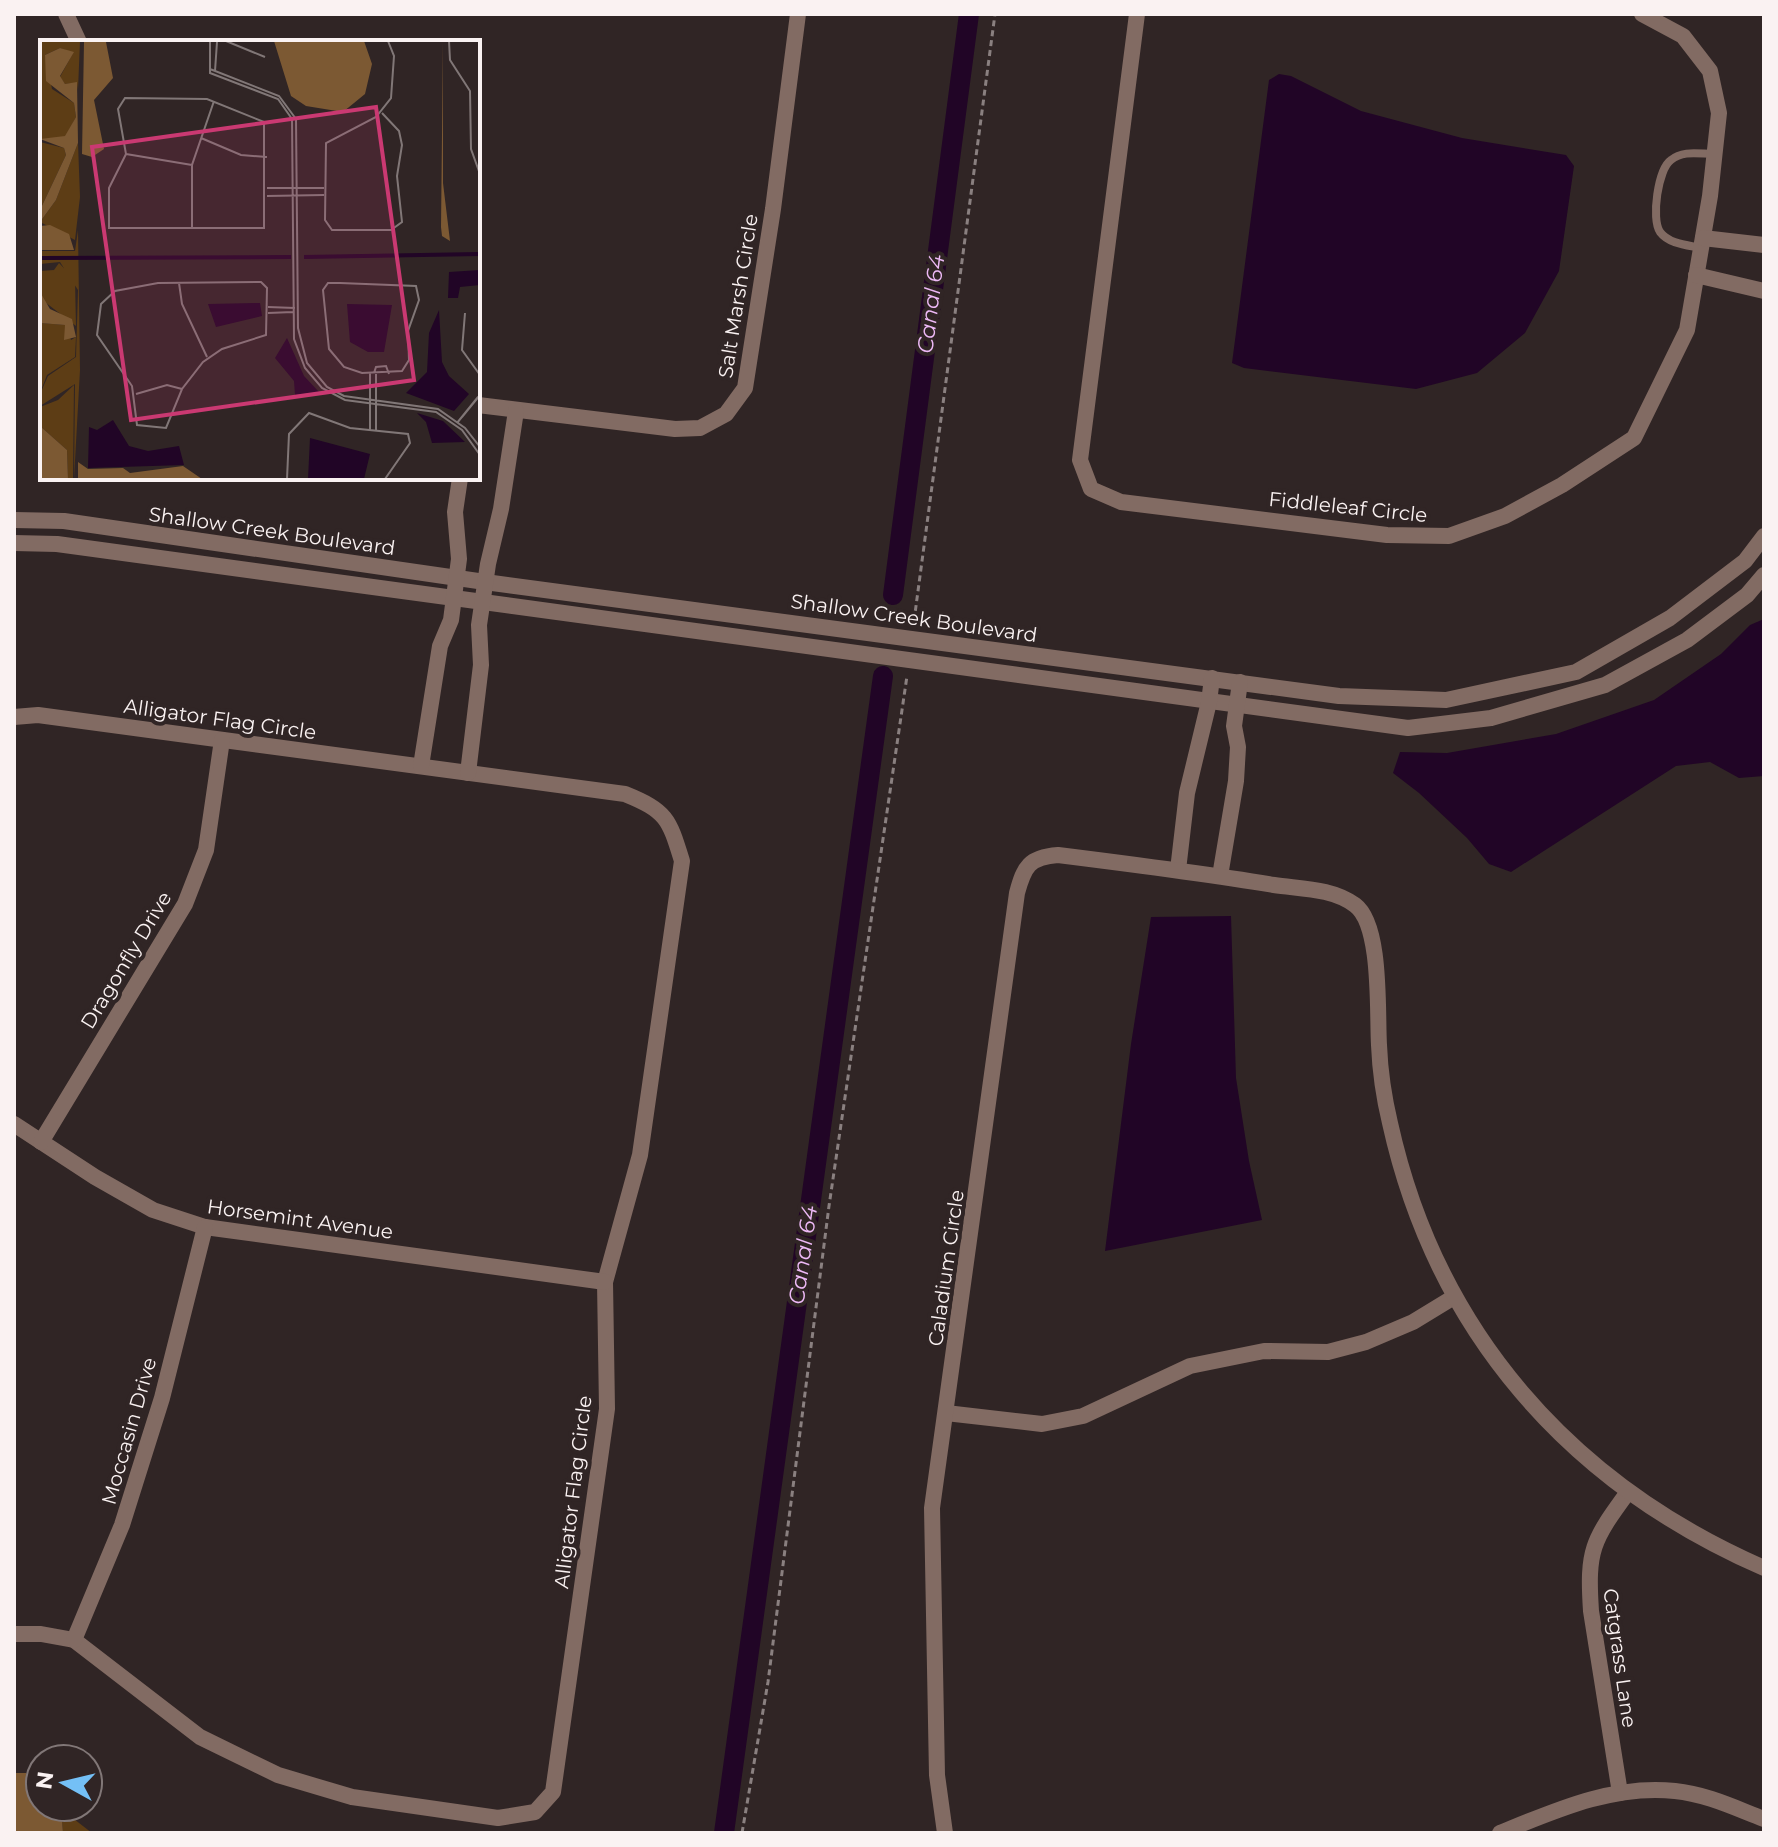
<svg xmlns="http://www.w3.org/2000/svg" width="1778" height="1847" font-family="Montserrat,sans-serif">
<style>
.green{fill:#5d3d15}
.forest{fill:#7c5933}
.water{fill:#210526}
.lines{fill:none;stroke-linecap:round;stroke-linejoin:round}
.canal{stroke:#210526;stroke-width:20}
.path{stroke:#8a8080;stroke-width:3;stroke-dasharray:6 4;stroke-linecap:butt}
.lane{stroke:#826b63;stroke-width:8}
.street{stroke:#826b63;stroke-width:16}
.labels{text-anchor:middle;dominant-baseline:central;stroke-width:8;stroke-linejoin:round;paint-order:stroke}
.street-label{font-size:20px;fill:#faf2f2;stroke:#302525}
.water-label{font-size:22px;font-style:italic;fill:#edb9f6;stroke:#302525}
.inset-river{fill:none;stroke:#210526;stroke-width:4}
.inset-road{fill:none;stroke:#817777;stroke-width:2}
.view{fill:#ca3972;fill-opacity:0.15;stroke:#ca3972;stroke-width:4}
.inset-edge{fill:none;stroke:#faf2f2;stroke-width:4}
</style>
<rect width="100%" height="100%" fill="#302525"/>
<path class="green" d="M61,1809L92,1833H63Z"/>
<path class="forest" d="M14,1773H26L40,1787V1807L61,1808L63,1833H14Z"/>
<g class="water">
<path d="M1279,74L1291,76L1361,111L1462,138L1566,155L1574,166L1559,271L1525,333L1477,373L1416,389L1244,368L1232,363L1269,80Z"/>
<path d="M1764,619V776L1739,778L1710,762L1676,766L1511,872L1489,864L1467,838L1419,793L1393,773L1400,752L1447,753L1556,734L1654,700L1721,654L1750,625Z"/>
<path d="M1231,916L1236,1078L1249,1161L1262,1220L1105,1251L1131,1044L1151,917Z"/>
</g>
<g class="lines">
<g class="canal">
<path d="M893,595L969,14"/>
<path d="M724,1833L883,676"/>
</g>
<g class="path">
<path d="M914,621L995,14"/>
<path d="M742,1833L768,1682L829,1206L907,676"/>
</g>
<path class="lane" d="M1701,248C1687,245 1669,244 1660,232C1651,219 1658,169 1671,160C1683,150 1699,154 1714,154"/>
<g class="street">
<path d="M66,14L79,42"/>
<path d="M1137,14L1080,460L1091,489L1121,502L1387,535L1449,536L1505,516L1562,485L1634,438L1687,330L1710,196L1719,113L1710,71L1683,36L1642,14"/>
<path d="M1703,238L1764,245"/>
<path d="M1696,275L1764,291"/>
<path d="M478,405L675,429L700,428L726,414L745,388L773,209L798,14"/>
<path d="M14,520L64,521L485,582L1339,696L1446,700L1576,672L1670,618L1745,561L1764,536"/>
<path d="M14,543L57,544L1408,728L1491,718L1605,685L1687,640L1747,595L1764,575"/>
<path d="M14,717L38,715L625,794C667,811 669,819 682,861L640,1155L605,1282L607,1409L553,1792L535,1812L498,1818L352,1797L278,1775L200,1737L74,1640L41,1634H14"/>
<path d="M421,766L440,646L451,620L459,559L455,512L460,478"/>
<path d="M468,773L481,665L479,625L488,564L501,509L516,411"/>
<path d="M1178,870L1187,793L1209,702L1212,678"/>
<path d="M1220,876L1236,781L1238,747L1234,726L1240,682"/>
<path d="M14,1124L95,1177L153,1210L205,1227L605,1282"/>
<path d="M41,1142L185,904L206,850L222,740"/>
<path d="M946,1413L1042,1424L1083,1416L1190,1366L1264,1351L1328,1352L1366,1342L1413,1322L1454,1297"/>
<path d="M74,1640L122,1525L162,1398L205,1227"/>
<path d="M1620,1793L1591,1611C1587,1550 1592,1541 1628,1492"/>
<path d="M945,1833L937,1775L932,1508L1017,893C1024,867 1029,857 1058,855C1130,864 1202,873 1274,885C1301,889 1332,888 1355,905C1382,925 1377,1012 1379,1045C1380,1070 1384,1098 1390,1123C1436,1331 1569,1483 1764,1568"/>
<path d="M1500,1833C1554,1811 1614,1784 1675,1791C1706,1794 1735,1808 1764,1819"/>
</g>
</g>
<g class="labels">
<g class="street-label">
<text transform="translate(738 296) rotate(-81)">Salt Marsh Circle</text>
<text transform="translate(1348 507) rotate(6)">Fiddleleaf Circle</text>
<text transform="translate(272 531) rotate(8)">Shallow Creek Boulevard</text>
<text transform="translate(914 618) rotate(8)">Shallow Creek Boulevard</text>
<text transform="translate(220 719) rotate(8)">Alligator Flag Circle</text>
<text transform="translate(126 960) rotate(-59)">Dragonfly Drive</text>
<text transform="translate(300 1219) rotate(8)">Horsemint Avenue</text>
<text transform="translate(946 1268) rotate(-82)">Caladium Circle</text>
<text transform="translate(129 1431) rotate(-74)">Moccasin Drive</text>
<text transform="translate(573 1492) rotate(-83)">Alligator Flag Circle</text>
<text transform="translate(1620 1658) rotate(82)">Catgrass Lane</text>
</g>
<g class="water-label">
<text transform="translate(931 304) rotate(-83)">Canal 64</text>
<text transform="translate(803 1255) rotate(-82)">Canal 64</text>
</g>
</g>
<g transform="translate(40 40)">
<rect width="440" height="440" fill="#302525"/>
<path d="M0,1H40L38,50L37,43L25,44L20,37L33,13L20,8L5,15L12,49L34,63L36,77L26,96L13,100L0,99ZM0,102L24,108L26,115L0,170ZM38,103L40,157L35,200L0,182L16,160ZM38,190L40,330L34,439L35,344L0,366V354L8,336L36,317L38,250L20,222L0,224V211H35ZM19,223L35,240L36,286L1,259L0,231L14,230ZM0,283L26,285L31,300L36,297L35,317L7,335L0,353ZM34,345L33,439H28L27,410L0,386V367L18,360Z" fill="#5d3d15"/>
<path d="M234,1H324L332,24L325,54L303,72L266,66L251,56ZM403,1V143L410,201L402,196L401,187ZM44,2H66L73,38L54,60L64,109L52,117L42,114ZM20,8L34,12L20,36L25,44L37,42L38,103L16,160L0,182V170L26,115L24,108L0,99L25,96L36,77L34,63L6,41L5,15ZM10,185L29,194L34,210H0V186ZM0,252L10,269L32,279L36,297L24,300L25,285L0,283ZM0,386L27,410L28,439H0ZM38,422L48,429L83,428L90,433L143,426L162,439H38Z" fill="#7c5933"/>
<path d="M440,230V245L420,247L418,258H408L409,232ZM220,263L222,276L176,287L168,264ZM307,264L352,265L344,312H328L310,302ZM399,270L402,322L409,336L429,354L414,371L366,353L387,332L389,293ZM247,298L264,336L279,352L255,355L254,341L235,318ZM377,373L403,381L425,402L392,403L386,382ZM73,380L89,406L108,411L139,406L144,425L48,428L49,387L57,390ZM270,398L330,414L324,439H268Z" fill="#210526"/>
<path class="inset-river" d="M264,217L440,214M0,218L251,217"/>
<path class="inset-road" d="M75,1H186L225,17M409,1L410,20L430,51L431,109L440,134M170,2V33L238,59L252,79L254,299L265,328L282,348L305,360L396,372L422,390L440,415M170,29L239,56L256,79L258,288L267,323L287,347L304,356L398,369L425,388L440,407M175,31L177,2M85,58L167,59L224,82V188H69V148L86,114L78,69ZM342,73L359,91L362,105L357,136L362,182L351,190H292L285,180L286,103L336,77L351,58L354,16L348,1M161,98L201,115L227,117M86,114L152,125M227,148H284M227,156L284,155M152,188V125L174,61M221,242L227,248L226,295L182,309L163,322L142,349L126,388L97,385L92,346L57,295L61,264L75,251L118,243ZM139,243L142,264L167,317M300,243L376,246L379,260L368,291L369,320L362,331L322,333L304,327L289,309L283,250L288,243ZM228,267L255,268M228,273L253,272M425,273L422,310L440,335M334,333L336,327L346,326L349,334M96,354L127,345L142,349M422,377L440,355M417,383L438,357M330,391V333M336,391V334M247,439L249,394L269,373L310,388L368,394L370,403L345,439"/>
<path class="view" d="M336,67L374,340L91,380L52,107Z"/>
<rect width="440" height="440" class="inset-edge"/>
</g>
<rect width="1778" height="1847" fill="none" stroke="#faf2f2" stroke-width="32"/>
<g transform="translate(64 1783) rotate(278)"><circle r="38" fill="#302525" stroke="#817777" stroke-width="2"/>
<path d="M0-6L14 30L0 20L-14 30Z" fill="#74c0f6"/>
<text y="-12" font-size="22" font-weight="bold" text-anchor="middle" fill="#faf2f2">N</text>
</g>
</svg>
